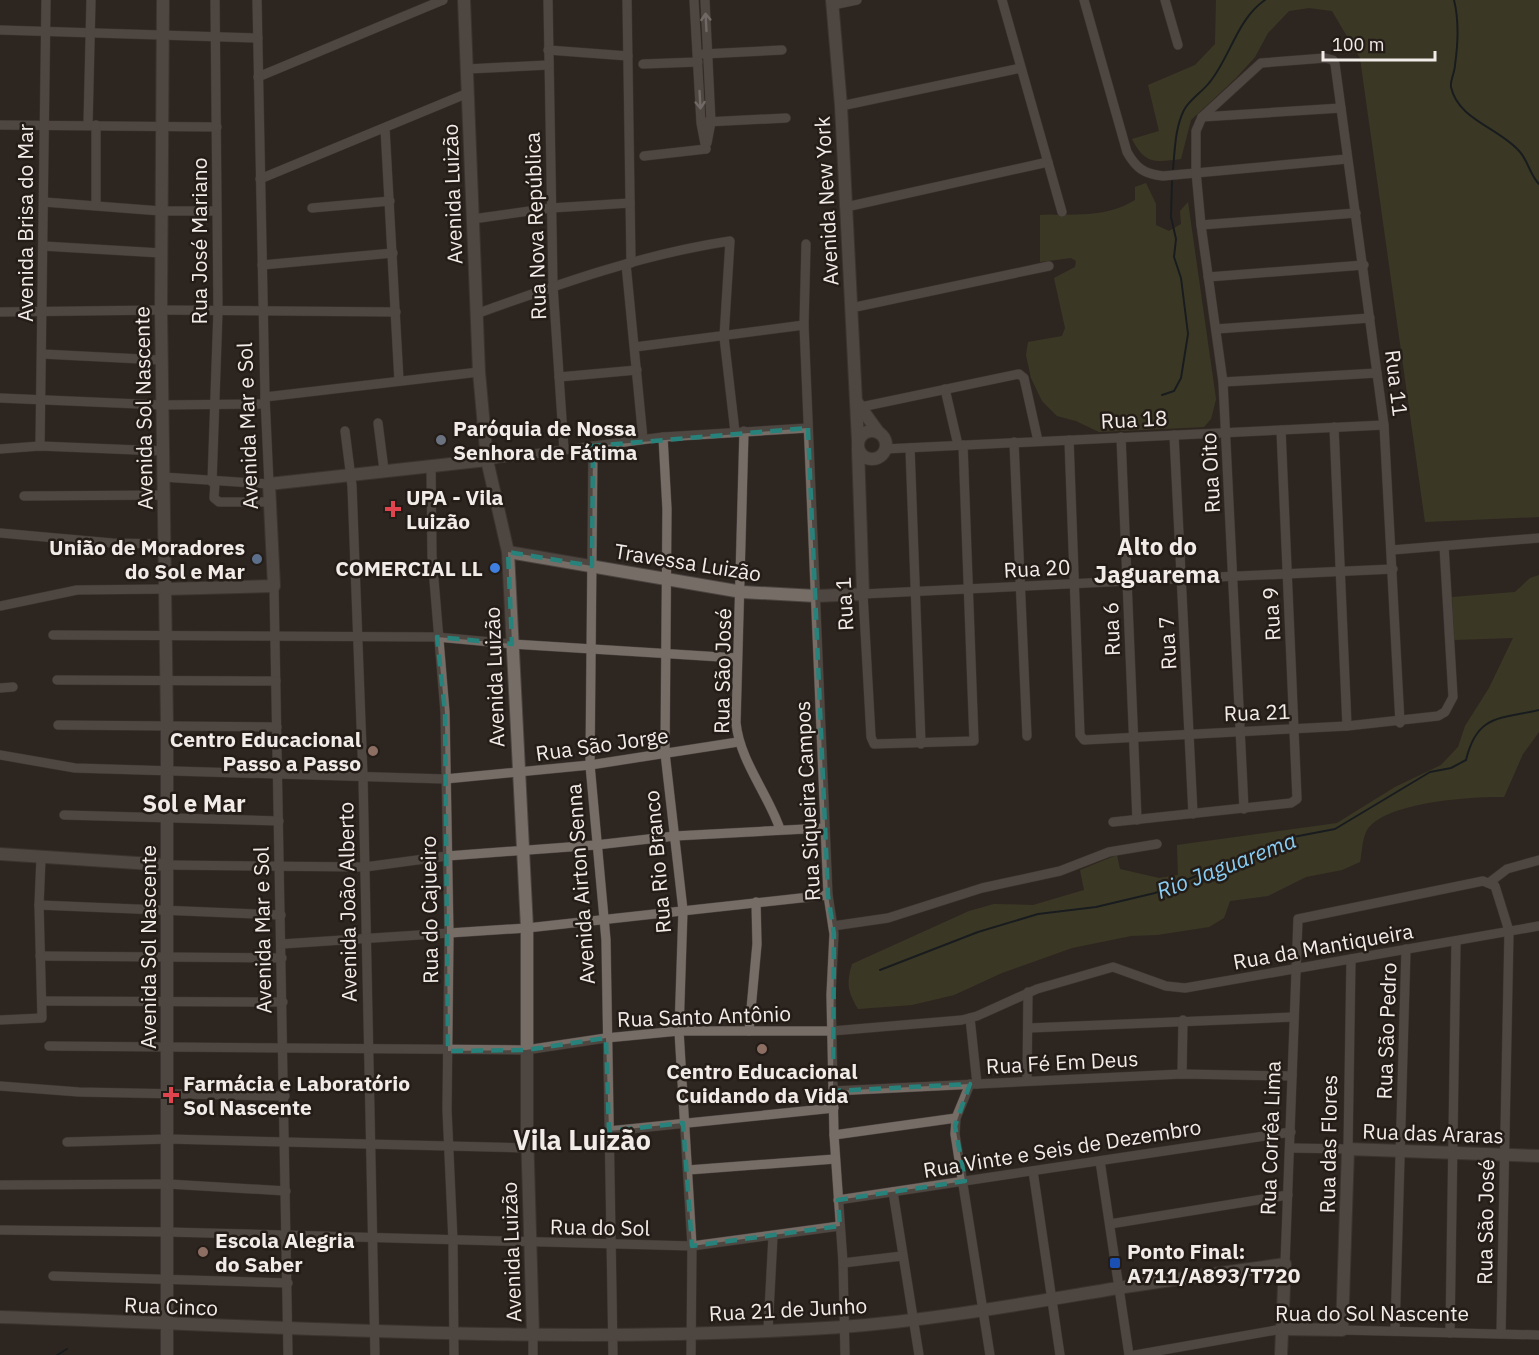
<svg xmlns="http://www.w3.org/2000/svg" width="1539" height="1355" font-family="'IBM Plex Sans',sans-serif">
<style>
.green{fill:#4b4d28}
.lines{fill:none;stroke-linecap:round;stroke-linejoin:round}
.stream{stroke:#00111c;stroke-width:2}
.street-casing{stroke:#4b4440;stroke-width:10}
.secondary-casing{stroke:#4b4440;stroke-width:14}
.street{stroke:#776d67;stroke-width:9}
.secondary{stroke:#776d67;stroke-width:12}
.oneway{stroke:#c1b9b5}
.marked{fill:none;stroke:#26827a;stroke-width:4.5;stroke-dasharray:12 8;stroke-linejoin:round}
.worship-dot{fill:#6b7280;stroke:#241c17;stroke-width:2}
.health-dot{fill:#e0444e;stroke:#241c17;stroke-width:2}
.service-dot{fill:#5c6f8a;stroke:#241c17;stroke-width:2}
.shop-dot{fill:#3f7fe0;stroke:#241c17;stroke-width:2}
.education-dot{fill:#8d6e63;stroke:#241c17;stroke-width:2}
.transit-dot{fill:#1a4fb4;stroke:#241c17;stroke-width:2}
.labels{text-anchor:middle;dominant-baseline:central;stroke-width:5;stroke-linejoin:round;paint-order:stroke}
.street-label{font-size:21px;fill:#f2ece9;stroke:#241c17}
.poi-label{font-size:21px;font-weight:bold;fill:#f2ece9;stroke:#241c17;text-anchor:start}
.water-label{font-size:22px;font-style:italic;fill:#89cdf4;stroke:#241c17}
.quarter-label{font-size:24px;font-weight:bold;fill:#f2ece9;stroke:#241c17}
.district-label{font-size:27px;font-weight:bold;fill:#f2ece9;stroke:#241c17}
</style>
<rect width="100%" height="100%" fill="#2e2621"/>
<g class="green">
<path d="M1216,0H1539V517L1425,522L1360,58L1332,11L1309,8L1289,11L1268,33L1255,57L1236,78L1191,120L1181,159C1156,162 1145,165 1132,139L1159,131L1148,85L1195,65L1215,44Z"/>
<path d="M1146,183L1156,204V225L1169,231L1181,224L1180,211L1188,202L1216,399L1211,419L1204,427L1099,432L1076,421L1057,416L1042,401L1031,378L1026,355L1028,342L1062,336L1065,328L1054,278L1075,267L1076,261L1071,258L1040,262V215C1073,214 1107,218 1135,200V187Z"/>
<path d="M1539,575V732L1523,754L1504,797C1473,796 1384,802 1367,830C1362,839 1362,853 1360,862L1342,870L1306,877L1268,896L1230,901L1224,918L1209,927L1157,935L1131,936L1072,948L1002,973L954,995L912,1005L858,1009C848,992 846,984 852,964L969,911L994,904L1033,905L1084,890L1080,870L1117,855L1120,869L1159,878L1178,875L1177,845L1337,823L1395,787L1441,765L1458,747L1465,726L1489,688L1513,638L1454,640L1452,597L1515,592L1530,578Z"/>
</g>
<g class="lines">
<g class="stream">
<path d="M1454,0C1459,20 1458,44 1455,65C1455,72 1450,80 1451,87C1458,120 1500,128 1520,152C1528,161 1530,175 1539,184"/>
<path d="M1173,169C1175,149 1175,128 1184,110C1189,100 1202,92 1209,83C1230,58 1237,19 1265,0"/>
<path d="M1162,395L1174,391L1181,378L1188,334L1181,278L1174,257L1176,239L1171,217L1172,181"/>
<path d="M880,970L978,932L1038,914L1096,907L1155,893L1288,838L1335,829L1430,772L1451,768L1466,760C1477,714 1500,719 1539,710"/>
<path d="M57,1355L67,1349"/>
</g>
<defs>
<g id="street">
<path d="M548,0L553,286L564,450"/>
<path d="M627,0L631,263"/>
<path d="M694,0L701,123L706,149"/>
<path d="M705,0L711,122L707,143"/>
<path d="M1002,0L1062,212"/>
<path d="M1084,0L1127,152C1136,168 1144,174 1163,176L1347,159"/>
<path d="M1165,0L1178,45"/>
<path d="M833,5L857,0"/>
<path d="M0,30L258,38"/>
<path d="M548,50L628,56"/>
<path d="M703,54L782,50"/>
<path d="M643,64L698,62"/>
<path d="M467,69L548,65"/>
<path d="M258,77L443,0"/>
<path d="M841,106L1021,68"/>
<path d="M1202,117L1341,108"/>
<path d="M706,122L786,118"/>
<path d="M0,125L217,127"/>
<path d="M88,125L91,0"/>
<path d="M385,128L399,381"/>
<path d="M644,156L706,149"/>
<path d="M260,179L468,93"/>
<path d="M44,202L161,211H216"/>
<path d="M96,204V125"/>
<path d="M846,207L1048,162"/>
<path d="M312,208L390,201"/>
<path d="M473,219L551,208L630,203"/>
<path d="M1201,225L1356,213"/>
<path d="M806,244L804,325L828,895L834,934L831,995L834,1135L843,1263L845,1355"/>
<path d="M43,246L161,253"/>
<path d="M626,264L643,439"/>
<path d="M262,265L393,253"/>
<path d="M1208,277L1364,265"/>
<path d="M851,308L1049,266"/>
<path d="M0,312L161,310L396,312"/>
<path d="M476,314C559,284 643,254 730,241L724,337L735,432"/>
<path d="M1216,329L1370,318"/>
<path d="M635,347L804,325"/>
<path d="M42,354L161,360"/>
<path d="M559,377L637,370"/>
<path d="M1223,382L1377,373"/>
<path d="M945,389L958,445"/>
<path d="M265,397L479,372"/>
<path d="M0,398L162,405L265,404"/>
<path d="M861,407L1019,374L1024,378L1038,441"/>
<path d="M378,423L384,470"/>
<path d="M1334,427L1347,726"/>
<path d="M345,431L352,486L363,776L375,1355"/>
<path d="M744,431L736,723C740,761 767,792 780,829"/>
<path d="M1174,435L1193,814"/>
<path d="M663,437L667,509L665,753L683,910L679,1031L692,1246L691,1355"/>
<path d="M1121,437L1137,820"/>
<path d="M1069,440L1080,735L1084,740L1347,726L1438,716L1445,712L1453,697L1444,546"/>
<path d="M1014,442L1027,736"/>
<path d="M963,445L974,741L874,744L871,737L863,594C1040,585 1216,577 1393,569"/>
<path d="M40,446L46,0"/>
<path d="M593,446L590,765L606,940L613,1355"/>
<path d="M910,448L921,744"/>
<path d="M0,449L40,446L162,451"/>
<path d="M885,449L1384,425"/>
<path d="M487,460L663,437L808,428"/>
<path d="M431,465L432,556L445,712L449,935L447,1110L453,1241L454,1355"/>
<path d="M163,477L269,484L265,397L257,0"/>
<path d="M212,482L218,311L215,0"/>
<path d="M215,482L214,498L219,502H270"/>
<path d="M24,496L163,495"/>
<path d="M0,533L112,543L164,544"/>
<path d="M1392,550L1539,538"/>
<path d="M274,586L288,1355"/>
<path d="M0,606L77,590L165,589"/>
<path d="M53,635L437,637L512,644L737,658"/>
<path d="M57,680L276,681"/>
<path d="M0,688L13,687"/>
<path d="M58,725L277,727"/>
<path d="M0,755L75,768L445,779L590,765L738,742"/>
<path d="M1244,809L1223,382L1201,225L1196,172V131L1202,117L1261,63L1325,58L1333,60L1335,64L1384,425L1400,723"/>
<path d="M64,815L279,821"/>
<path d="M1113,822L1291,803L1297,799L1281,430"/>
<path d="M167,865L365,867L447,856L596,845L675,836L825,828"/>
<path d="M1490,882L1507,869L1539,860"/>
<path d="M39,905L281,915"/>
<path d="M833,926L888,918L982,888L1060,871L1109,852L1157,844"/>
<path d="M282,944L527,928L828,895"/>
<path d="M40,956L282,958"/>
<path d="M42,1001L283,1002"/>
<path d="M970,1018L977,1084"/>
<path d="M0,1020L42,1018L39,905L41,858"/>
<path d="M1029,1028L1294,1017"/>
<path d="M749,1031L757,944L756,902"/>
<path d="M49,1046L526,1050L606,1038L679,1031H832L962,1020L977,1016L1037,989L1113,967L1166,986L1185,988L1539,926"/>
<path d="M1182,1074L1183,1020"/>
<path d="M1027,1081L1028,992"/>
<path d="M970,1084L956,1118L955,1134L990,1355"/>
<path d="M0,1086L79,1092L285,1096"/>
<path d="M833,1091L1182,1074L1292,1076"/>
<path d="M609,1131L834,1108"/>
<path d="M834,1135L956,1118"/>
<path d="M67,1142L168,1139L527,1148"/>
<path d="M1290,1148L1348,1149L1351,959"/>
<path d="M1100,1161L1129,1355"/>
<path d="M688,1170L835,1159"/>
<path d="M1033,1171L1060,1355"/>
<path d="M0,1185L168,1184L286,1191"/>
<path d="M893,1192L919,1355"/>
<path d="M838,1200L1291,1132"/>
<path d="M1110,1224L1288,1195"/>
<path d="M0,1230L168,1232L692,1246L840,1226"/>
<path d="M843,1263L902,1256"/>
<path d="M1285,1264L1298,919L1483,881L1495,886L1509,931L1501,1334"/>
<path d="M53,1276L288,1283"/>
<path d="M768,1330L773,1236"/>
<path d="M1342,1330L1539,1335"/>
<path d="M1395,1331L1406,949"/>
<path d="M1450,1333L1456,941"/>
<path d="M533,1355V1335"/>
<path d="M1135,1355L1282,1329"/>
</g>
<g id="secondary">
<path d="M163,0L161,310L167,725V1355"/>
<path d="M464,0L479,372L487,460L508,552L527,928V1130L533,1335"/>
<path d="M832,0L841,106L858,441"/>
<path d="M856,401L879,433"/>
<circle cx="872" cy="445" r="14"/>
<path d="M508,552L742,592L816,596L863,594L858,449"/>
<path d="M165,589L274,586L269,484L487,460"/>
<path d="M0,854L167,865"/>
<path d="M0,1317C281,1326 561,1346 842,1327C935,1320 1027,1303 1118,1288C1174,1279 1230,1272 1285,1264L1281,1355"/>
<path d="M1282,1329L1342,1330L1348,1149L1539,1156"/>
</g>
</defs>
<use href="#street" class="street-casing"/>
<use href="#secondary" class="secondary-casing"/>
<use href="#street" class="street"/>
<use href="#secondary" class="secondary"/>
</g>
<defs><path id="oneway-shaft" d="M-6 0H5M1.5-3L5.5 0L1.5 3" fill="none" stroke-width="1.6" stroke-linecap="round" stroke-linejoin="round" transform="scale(1.5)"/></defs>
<g class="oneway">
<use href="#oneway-shaft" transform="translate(706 22) rotate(-93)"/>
<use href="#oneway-shaft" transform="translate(700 100) rotate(87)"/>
</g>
<path d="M0 0H1539V1355H0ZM808,428L828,895L834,934L833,1091L970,1084L955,1126L965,1181L838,1200L840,1226L692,1246L683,1123L609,1131L606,1038L526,1050L448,1051L445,712L437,637L512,644L508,552L592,566L593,446Z" fill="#2e2621" fill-opacity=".55" fill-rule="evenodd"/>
<path class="marked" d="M808,428L828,895L834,934L833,1091L970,1084L955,1126L965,1181L838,1200L840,1226L692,1246L683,1123L609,1131L606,1038L526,1050L448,1051L445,712L437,637L512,644L508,552L592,566L593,446Z"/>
<circle class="worship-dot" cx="441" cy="440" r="6"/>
<g class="health-dot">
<path d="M390 500h6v6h6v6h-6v6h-6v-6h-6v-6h6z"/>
<path d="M168 1086h6v6h6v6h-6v6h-6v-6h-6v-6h6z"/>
</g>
<circle class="service-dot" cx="257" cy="559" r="6"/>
<circle class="shop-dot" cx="495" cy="568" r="6"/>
<g class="education-dot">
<circle cx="373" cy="751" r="6"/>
<circle cx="762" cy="1049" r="6"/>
<circle cx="203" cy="1252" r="6"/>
</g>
<rect class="transit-dot" x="1109" y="1257" width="12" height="12" rx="3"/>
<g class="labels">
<g class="street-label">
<text transform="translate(452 194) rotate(-92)">Avenida Luizão</text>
<text transform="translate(826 201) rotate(-93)">Avenida New York</text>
<text transform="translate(25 223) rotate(-90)">Avenida Brisa do Mar</text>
<text transform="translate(535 226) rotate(-92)">Rua Nova República</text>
<text transform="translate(199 241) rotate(-90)">Rua José Mariano</text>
<text transform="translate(1397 383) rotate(83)">Rua 11</text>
<text transform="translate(143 408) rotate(-91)">Avenida Sol Nascente</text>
<text transform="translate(1134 419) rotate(-3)">Rua 18</text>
<text transform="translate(247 426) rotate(-92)">Avenida Mar e Sol</text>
<text transform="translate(1210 473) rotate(-93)">Rua Oito</text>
<text transform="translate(688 562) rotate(9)">Travessa Luizão</text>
<text transform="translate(1037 568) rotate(-3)">Rua 20</text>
<text transform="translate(844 604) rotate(-93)">Rua 1</text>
<text transform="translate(1271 614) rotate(-93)">Rua 9</text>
<text transform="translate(1111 629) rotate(-92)">Rua 6</text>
<text transform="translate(1167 643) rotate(-93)">Rua 7</text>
<text transform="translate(722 671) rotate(-89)">Rua São José</text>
<text transform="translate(494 677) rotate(-92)">Avenida Luizão</text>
<text transform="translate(1257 712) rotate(-2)">Rua 21</text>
<text transform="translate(602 744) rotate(-8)">Rua São Jorge</text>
<text transform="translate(807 801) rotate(-93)">Rua Siqueira Campos</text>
<text transform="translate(657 862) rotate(-95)">Rua Rio Branco</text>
<text transform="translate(580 884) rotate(-94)">Avenida Airton Senna</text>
<text transform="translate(347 902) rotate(-91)">Avenida João Alberto</text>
<text transform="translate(429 910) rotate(-91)">Rua do Cajueiro</text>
<text transform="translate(262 930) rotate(-91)">Avenida Mar e Sol</text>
<text transform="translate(1323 946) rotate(-10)">Rua da Mantiqueira</text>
<text transform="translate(148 947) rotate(-90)">Avenida Sol Nascente</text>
<text transform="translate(704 1016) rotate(-2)">Rua Santo Antônio</text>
<text transform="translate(1386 1031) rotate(-88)">Rua São Pedro</text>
<text transform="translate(1062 1062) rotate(-3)">Rua Fé Em Deus</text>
<text transform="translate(1433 1133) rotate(2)">Rua das Araras</text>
<text transform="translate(1270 1138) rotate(-88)">Rua Corrêa Lima</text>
<text transform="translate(1328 1144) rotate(-89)">Rua das Flores</text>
<text transform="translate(1062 1148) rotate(-9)">Rua Vinte e Seis de Dezembro</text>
<text transform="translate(1485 1222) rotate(-89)">Rua São José</text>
<text transform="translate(600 1227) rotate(1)">Rua do Sol</text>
<text transform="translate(511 1252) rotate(-92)">Avenida Luizão</text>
<text transform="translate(171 1306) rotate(2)">Rua Cinco</text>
<text transform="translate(788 1309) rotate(-3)">Rua 21 de Junho</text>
<text x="1372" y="1313">Rua do Sol Nascente</text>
</g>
<g class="poi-label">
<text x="453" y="428">Paróquia de Nossa<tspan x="453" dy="24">Senhora de Fátima</tspan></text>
<text x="406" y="497">UPA - Vila<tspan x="406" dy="24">Luizão</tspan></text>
<text x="245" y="547" text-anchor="end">União de Moradores<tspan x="245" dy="24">do Sol e Mar</tspan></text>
<text x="483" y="568" text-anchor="end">COMERCIAL LL</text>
<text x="361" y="739" text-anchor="end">Centro Educacional<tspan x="361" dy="24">Passo a Passo</tspan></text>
<text x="762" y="1071" text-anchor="middle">Centro Educacional<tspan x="762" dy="24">Cuidando da Vida</tspan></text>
<text x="183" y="1083">Farmácia e Laboratório<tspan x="183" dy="24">Sol Nascente</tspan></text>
<text x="215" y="1240">Escola Alegria<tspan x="215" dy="24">do Saber</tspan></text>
<text x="1127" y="1251">Ponto Final:<tspan x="1127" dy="24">A711/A893/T720</tspan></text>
</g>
<g class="water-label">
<text transform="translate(1226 865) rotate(-21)">Rio Jaguarema</text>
</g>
<g class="quarter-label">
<text x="1157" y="546">Alto do<tspan x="1157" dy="28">Jaguarema</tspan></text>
<text x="194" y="803">Sol e Mar</text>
</g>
<g class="district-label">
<text x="582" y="1139">Vila Luizão</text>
</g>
</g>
<path d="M1323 51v9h112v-9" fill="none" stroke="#f2ece9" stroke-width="3"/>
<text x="1332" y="51" font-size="18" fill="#f2ece9" stroke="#241c17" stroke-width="4.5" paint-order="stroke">100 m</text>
</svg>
